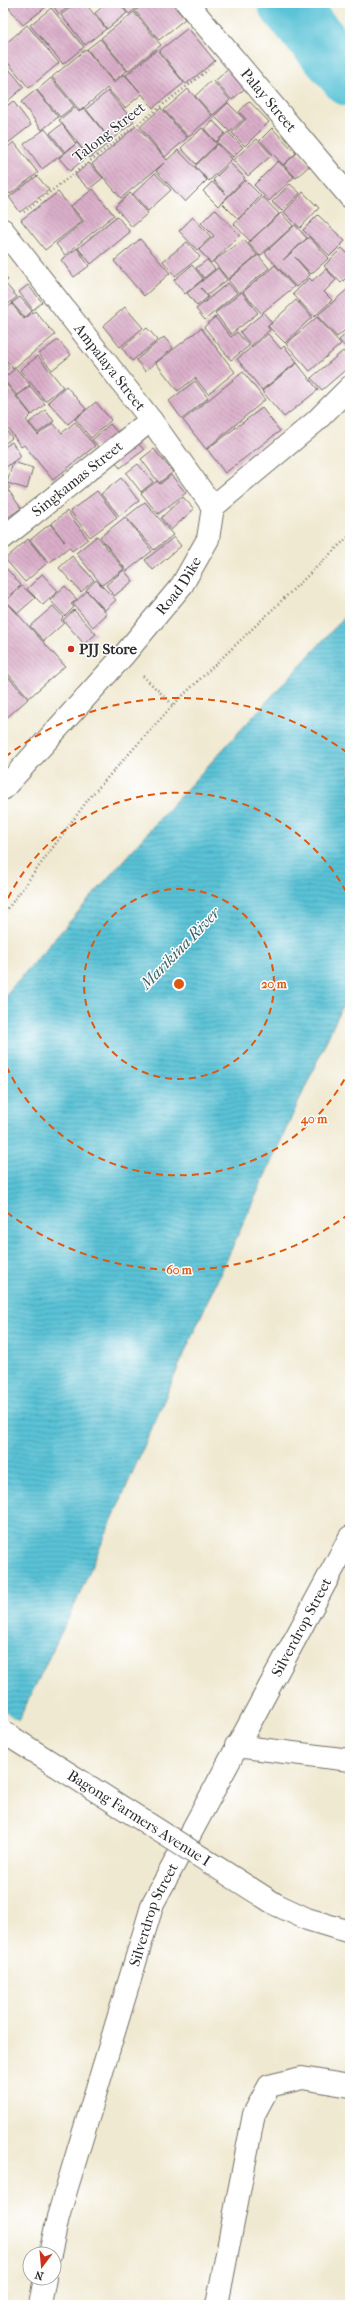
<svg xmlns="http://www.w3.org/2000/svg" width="353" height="2308" font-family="'IM FELL French Canon',serif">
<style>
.water{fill:url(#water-rules);stroke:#427781}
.pier{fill:#f0e9d1}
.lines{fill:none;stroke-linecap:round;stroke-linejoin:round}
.river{stroke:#5ac3d7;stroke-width:57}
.building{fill:url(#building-back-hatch)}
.street-casing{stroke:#706e65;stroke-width:24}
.secondary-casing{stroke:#706e65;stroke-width:24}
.path{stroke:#706e65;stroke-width:2.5;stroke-dasharray:1 3;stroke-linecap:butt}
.street{stroke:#fff;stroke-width:22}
.secondary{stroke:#fff;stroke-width:22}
.secondary-bridge-casing{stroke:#706e65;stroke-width:24;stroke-linecap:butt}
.secondary-bridge{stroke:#fff;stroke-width:22}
.ring{fill:none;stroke:#df570e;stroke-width:2;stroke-dasharray:7 5}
.poi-dot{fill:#c8321e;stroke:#fff;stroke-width:1.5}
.labels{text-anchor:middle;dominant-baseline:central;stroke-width:3;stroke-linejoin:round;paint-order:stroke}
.street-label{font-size:15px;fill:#2b2b2b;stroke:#fff}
.poi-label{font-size:15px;font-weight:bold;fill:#2b2b2b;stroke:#fff;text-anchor:start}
.water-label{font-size:16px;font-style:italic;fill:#3b6067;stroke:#fff}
.centre{fill:#df570e;stroke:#fff;stroke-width:2}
.ring-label{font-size:12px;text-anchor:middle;font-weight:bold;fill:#df570e;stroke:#fff;stroke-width:3;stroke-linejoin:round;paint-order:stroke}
</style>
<defs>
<pattern id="water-rules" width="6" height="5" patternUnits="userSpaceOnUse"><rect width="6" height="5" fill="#5ac3d7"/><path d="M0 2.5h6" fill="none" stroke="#4b9faf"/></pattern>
<pattern id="building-back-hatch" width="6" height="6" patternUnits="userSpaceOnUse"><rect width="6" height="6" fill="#daaec9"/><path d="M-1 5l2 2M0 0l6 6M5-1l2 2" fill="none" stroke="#b18ea3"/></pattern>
</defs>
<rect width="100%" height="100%" fill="#fff"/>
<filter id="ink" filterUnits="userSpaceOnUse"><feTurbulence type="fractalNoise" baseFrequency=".025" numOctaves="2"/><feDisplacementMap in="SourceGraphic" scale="8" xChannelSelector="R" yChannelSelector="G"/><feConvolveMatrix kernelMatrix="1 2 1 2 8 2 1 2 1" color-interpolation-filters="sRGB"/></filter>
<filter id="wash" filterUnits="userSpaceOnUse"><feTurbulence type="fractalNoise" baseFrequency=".012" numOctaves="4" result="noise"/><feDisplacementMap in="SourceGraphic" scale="16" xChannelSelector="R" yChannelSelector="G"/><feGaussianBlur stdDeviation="0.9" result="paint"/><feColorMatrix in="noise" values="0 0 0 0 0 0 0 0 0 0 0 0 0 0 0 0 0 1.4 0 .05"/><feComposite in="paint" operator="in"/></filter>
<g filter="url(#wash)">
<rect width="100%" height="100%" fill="#f0e9d1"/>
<path class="water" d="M350,611V989L195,1329L77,1600L23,1711L3,1760V1001L9,991L170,807Z"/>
<path class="pier" d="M3,1711L20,1722L7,1756L3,1753Z"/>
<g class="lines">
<path class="river" d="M286,3L350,78"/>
</g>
<g id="blocks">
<g class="building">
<path d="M5,3H45L47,6L23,25Z"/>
<path d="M51,3H75L59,14Z"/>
<path d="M77,3H85L106,29L85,45L61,15Z"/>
<path d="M107,3H119L127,13L107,29L95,13Z"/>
<path d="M120,3H143L129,14Z"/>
<path d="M145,3H171L185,19L159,40L135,11Z"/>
<path d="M51,8L84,47L63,64L30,25Z"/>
<path d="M134,12L161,45L128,71L101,38Z"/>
<path d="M27,25L59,63L29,88L3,57V46Z"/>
<path d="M188,28L215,61L186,84L159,51Z"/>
<path d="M100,39L127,71L113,81L87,49Z"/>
<path d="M86,49L114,83L124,74L140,92L126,75L157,50L184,83L153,108L142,94L125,108L107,88L80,111L52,77Z"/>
<path d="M3,62L24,87L3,105Z"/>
<path d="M234,64L251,83L232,100L215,81Z"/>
<path d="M51,78L74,106L60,117L37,90Z"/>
<path d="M212,80L230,100L213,115L195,96Z"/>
<path d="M188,89L212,116L188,137L164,110Z"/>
<path d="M36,90L58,117L42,130L21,102Z"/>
<path d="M108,91L134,122L111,140L86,109Z"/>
<path d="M13,101L31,125L3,147V109Z"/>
<path d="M249,101L269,122L245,146L232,133L246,119L239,112Z"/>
<path d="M228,103L244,119L230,132L214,116Z"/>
<path d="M75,107L79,112L84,108L111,141L90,158L59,120Z"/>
<path d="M161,108L187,138L165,157L140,127Z"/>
<path d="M213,121L225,133L216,142L204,129Z"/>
<path d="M62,124L76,144L65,152L50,133Z"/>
<path d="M136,126L167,160L178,150L207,180L185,202L156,171L164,163L121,198L92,164Z"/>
<path d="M202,128L217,144L196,164L181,148Z"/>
<path d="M272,128L296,153L283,165L260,140Z"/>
<path d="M45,129L64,153L42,169L24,144Z"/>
<path d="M228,132L243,147L233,157L217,142Z"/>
<path d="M257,139L272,155L248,176L233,160Z"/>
<path d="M14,142L38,173L10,194L3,185V151Z"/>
<path d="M77,143L88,156L70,171L59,158Z"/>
<path d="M218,144L232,159L209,181L195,166Z"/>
<path d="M298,152L310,165L296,178L284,165Z"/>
<path d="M278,161L294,177L269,201L254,185Z"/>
<path d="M89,163L103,178L89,189L75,175Z"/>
<path d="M230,163L245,178L218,206L203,191L212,182L226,194L213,180Z"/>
<path d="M155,173L171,190L148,211L133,194Z"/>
<path d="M37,176L49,190L20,212L9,197Z"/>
<path d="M245,180L261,196L238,219L222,203Z"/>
<path d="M290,184L300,193L282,211L272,202Z"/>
<path d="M93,189L114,215L65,255L56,244L84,221L71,206Z"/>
<path d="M58,192L82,221L45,250L21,220Z"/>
<path d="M303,192L319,208L300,228L284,212Z"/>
<path d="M130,193L148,213L132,227L115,207Z"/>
<path d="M263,197L279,214L250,241L234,224Z"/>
<path d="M215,209L240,235L211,263L199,250L214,236L201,223Z"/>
<path d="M281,213L293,226L260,256L248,243Z"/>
<path d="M318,215L345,241L330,256L303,230Z"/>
<path d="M117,216L130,232L91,264L78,248Z"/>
<path d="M193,217L211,237L197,250L179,231Z"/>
<path d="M295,225L307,238L283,260L309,237L329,258L311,274L295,257L310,275L296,287L265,253Z"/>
<path d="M140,239L170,273L144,296L114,261Z"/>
<path d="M244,240L257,255L228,279L213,261Z"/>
<path d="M187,242L200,257L175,276L163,261Z"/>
<path d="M77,248L89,266L74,277L61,260Z"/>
<path d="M342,248L350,256V274L341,283L324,266Z"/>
<path d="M258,255L269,268L239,293L228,280Z"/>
<path d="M207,260L215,269L204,278L196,268Z"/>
<path d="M192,265L203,279L185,294L174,280Z"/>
<path d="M275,265L294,287L263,312L272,323L267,326L270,330L251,346L240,332L262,314L243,292Z"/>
<path d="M218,268L227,280L207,295L201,288L208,297L197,306L187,293Z"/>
<path d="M326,269L336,280L324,292L332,300L314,317L293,294L309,278L312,281Z"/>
<path d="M3,274L8,280L5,283L17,297L3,308Z"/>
<path d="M228,283L237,293L205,320L196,309Z"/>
<path d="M28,285L42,302L33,310L19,292Z"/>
<path d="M350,287V326L337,337L317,316Z"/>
<path d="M242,292L258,313L231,334L215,313Z"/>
<path d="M20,297L32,311L25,318L12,303Z"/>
<path d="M296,300L312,317L285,343L268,326Z"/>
<path d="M12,304L24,319L35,311L55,335L13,369L3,356V311Z"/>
<path d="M125,307L143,328L120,347L103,326Z"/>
<path d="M215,317L231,337L237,332L249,346L231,360L204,327Z"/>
<path d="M317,317L341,344L310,371L286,344Z"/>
<path d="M147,328L158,340L132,361L122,348Z"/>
<path d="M201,328L235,372L208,394L195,378L178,391L156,363Z"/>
<path d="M350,330V352L339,340Z"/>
<path d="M268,334L281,349L284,346L297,362L262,390L237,359Z"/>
<path d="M164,337L173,348L145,371L136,360Z"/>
<path d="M58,340L71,355L52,370L39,354Z"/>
<path d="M343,351L350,360V366L322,390L311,378Z"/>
<path d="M38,356L63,387L45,401L20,370Z"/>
<path d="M3,360L9,368L3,373Z"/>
<path d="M297,363L318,390L284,417L262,391Z"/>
<path d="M16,368L30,385L17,395L3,379Z"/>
<path d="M243,372L265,400L206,449L183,420Z"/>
<path d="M3,380L31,415L26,420L38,435L53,423L62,433L75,422L95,446L53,480L24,445L21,447L3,421Z"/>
<path d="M195,381L208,398L182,419L169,401Z"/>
<path d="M30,386L45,404L32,415L17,396Z"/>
<path d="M66,386L86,409L68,424L48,402Z"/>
<path d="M96,402L111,420L91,438L75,419Z"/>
<path d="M262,408L280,431L225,473L207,449Z"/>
<path d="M45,410L54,421L38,433L29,423Z"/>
<path d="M110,424L118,433L100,449L92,440Z"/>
<path d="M3,426L12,438L3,445Z"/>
<path d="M136,441L144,450L120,468L113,458Z"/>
<path d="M12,442L21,456L6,467L3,463V448Z"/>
<path d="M154,449L173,472L159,483L141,459Z"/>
<path d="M13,462L33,468L27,489L7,483Z"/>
<path d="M138,464L153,482L141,492L126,473Z"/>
<path d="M171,475L186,493L158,514L141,493L157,481L160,484Z"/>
<path d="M121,478L139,501L119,516L101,494Z"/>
<path d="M3,479L10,488L3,493Z"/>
<path d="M9,491L21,508L3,521V495Z"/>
<path d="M97,491L117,517L90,537L70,511Z"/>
<path d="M183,497L194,509L171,530L161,518Z"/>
<path d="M145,502L173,535L154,550L126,517Z"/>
<path d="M67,511L88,539L72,551L69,547L49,563L30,540L50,524L65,542L51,524Z"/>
<path d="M125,517L152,551L127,571L100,537Z"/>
<path d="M97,536L124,569L102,585L76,553Z"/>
<path d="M174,537L181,546L153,570L145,560Z"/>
<path d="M28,539L47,563L25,582L5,559Z"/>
<path d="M72,556L94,580L81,592L59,568Z"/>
<path d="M3,565L21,585L6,600L3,596Z"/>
<path d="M124,570L133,581L114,596L106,585Z"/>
<path d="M42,574L58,591L43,605L27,589Z"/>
<path d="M96,580L116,600L105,610L86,590Z"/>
<path d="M22,586L35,598L18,613L6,601Z"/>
<path d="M65,586L77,600L71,604L74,607L65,616L50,600Z"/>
<path d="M87,591L107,614L93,627L73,604Z"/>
<path d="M3,598L65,666L29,698L3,668Z"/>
<path d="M53,606L63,617L61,620L64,623L44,641L30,626Z"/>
<path d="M74,610L96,634L84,644L63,620Z"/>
<path d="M3,671L28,699L3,721Z"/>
</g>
</g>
</g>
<g filter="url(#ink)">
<use href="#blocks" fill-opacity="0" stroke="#706e65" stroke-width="1"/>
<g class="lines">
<defs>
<g id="street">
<path id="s1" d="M187,3L350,197"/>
<path id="s2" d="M3,230L151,420L213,507"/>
<path id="s3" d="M3,538L151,420"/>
<path id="s4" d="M3,789L123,656L182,585L208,539L213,507L315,422L350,387"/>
<path d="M236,1746L350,1760"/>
<path id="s5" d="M50,2254L58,2217L153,1903L350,1537"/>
<path d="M40,2305L45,2278"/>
<path d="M217,2305L254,2114L269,2086L302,2078L350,2086"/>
</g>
<path id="secondary" d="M275,1904L307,1919L350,1932"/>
</defs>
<use href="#street" class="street-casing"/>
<use href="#secondary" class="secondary-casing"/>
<g class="path">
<path d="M24,212L208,70"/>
<path d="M143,676L173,705"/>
<path d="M3,915L90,797L173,705L350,535"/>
</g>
<use href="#street" class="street"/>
<use href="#secondary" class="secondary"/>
<defs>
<g id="secondary-bridge">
<path id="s6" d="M3,1732L275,1904"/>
</g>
</defs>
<use href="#secondary-bridge" class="secondary-bridge-casing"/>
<use href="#secondary-bridge" class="secondary-bridge"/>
</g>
</g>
<g class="ring">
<circle cx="179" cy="984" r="95"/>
<path d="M350 1069A191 191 0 0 1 3 1059M3 909A191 191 0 0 1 350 899"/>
<path d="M349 1214A286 286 0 0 1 5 1211M5 757A286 286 0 0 1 349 754"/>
</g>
<circle class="poi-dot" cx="71" cy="649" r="4"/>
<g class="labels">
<g class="street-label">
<text stroke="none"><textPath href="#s1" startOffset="127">Palay Street</textPath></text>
<text transform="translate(109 132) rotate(-38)">Talong Street</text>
<text stroke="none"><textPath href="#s2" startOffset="174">Ampalaya Street</textPath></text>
<text stroke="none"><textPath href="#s3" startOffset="95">Singkamas Street</textPath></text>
<text stroke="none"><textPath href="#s4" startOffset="269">Road Dike</textPath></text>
<text stroke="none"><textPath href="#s5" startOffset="679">Silverdrop Street</textPath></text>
<text stroke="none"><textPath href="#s6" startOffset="161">Bagong Farmers Avenue I</textPath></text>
<text stroke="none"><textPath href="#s5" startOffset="355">Silverdrop Street</textPath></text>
</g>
<g class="poi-label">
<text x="79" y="649">PJJ Store</text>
</g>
<g class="water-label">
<text transform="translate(180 948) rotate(-46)">Marikina River</text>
</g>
</g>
<circle cx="179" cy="984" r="6" class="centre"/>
<g class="ring-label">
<text x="274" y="988">20 m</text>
<text x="314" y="1123">40 m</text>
<text x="179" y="1274">60 m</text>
</g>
<rect width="353" height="2308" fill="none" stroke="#fff" stroke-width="16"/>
<g transform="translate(42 2266) rotate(196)"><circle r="19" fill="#ffffff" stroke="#aaaaaa"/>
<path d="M0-3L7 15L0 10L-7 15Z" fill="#c8321e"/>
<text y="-6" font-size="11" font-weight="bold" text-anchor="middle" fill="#2b2b2b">N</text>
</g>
</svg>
